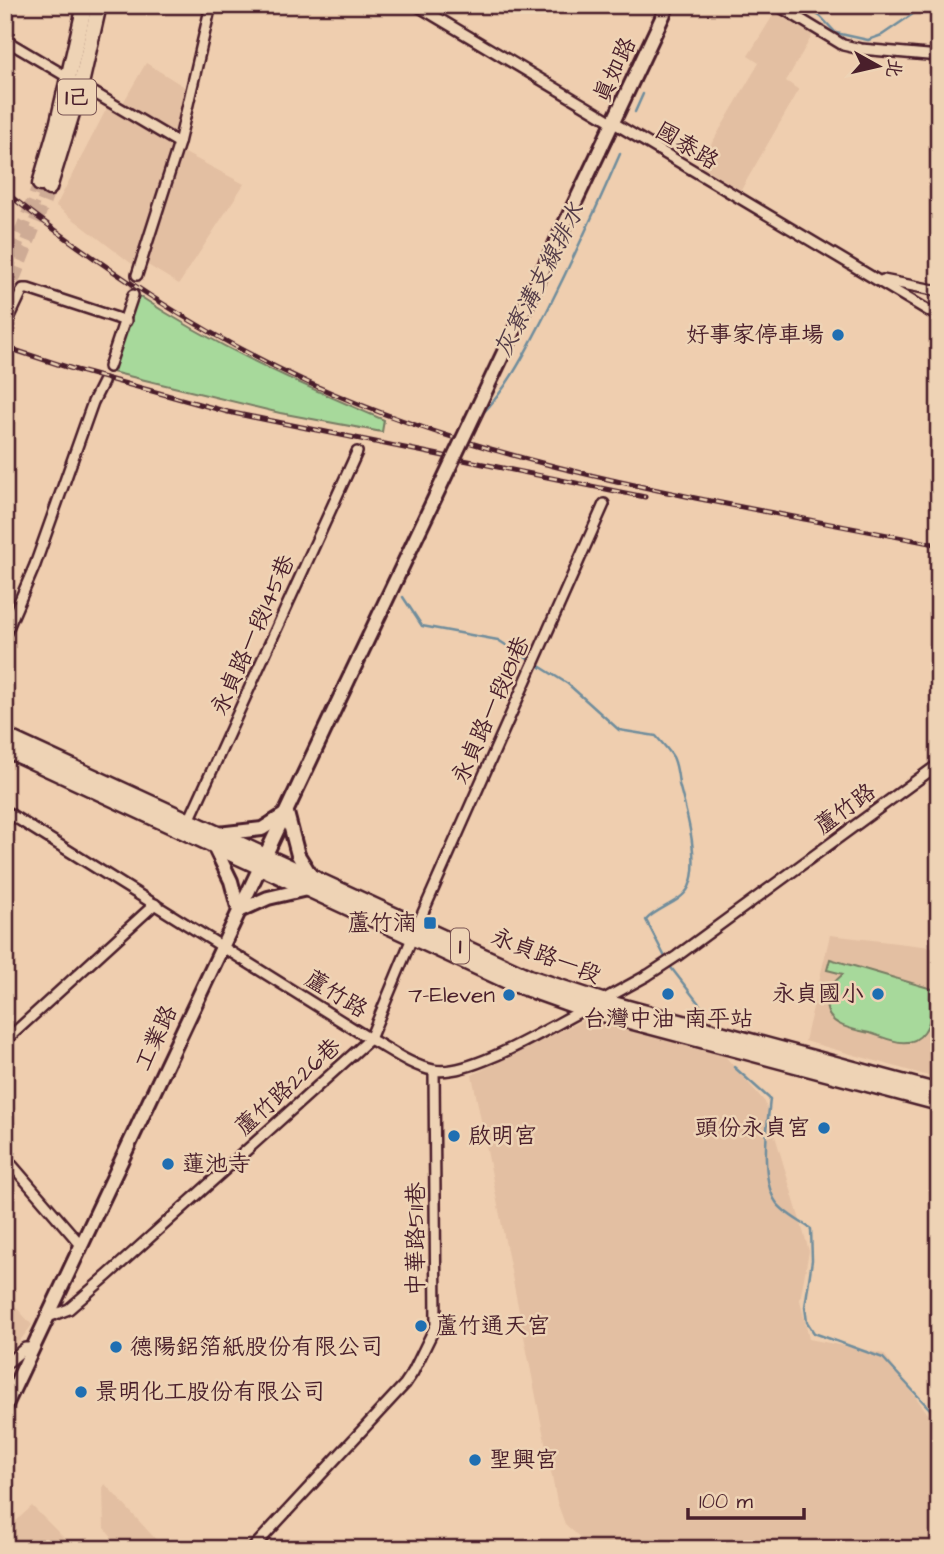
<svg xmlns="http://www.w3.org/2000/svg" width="944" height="1554" font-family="'Architects Daughter','LXGW WenKai TC',sans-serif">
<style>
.built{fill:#e3bfa2}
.green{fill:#a7d99b;stroke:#787c63;stroke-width:2}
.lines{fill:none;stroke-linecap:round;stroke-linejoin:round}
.stream{stroke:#708d9c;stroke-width:2.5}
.street-tunnel{stroke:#ceab95;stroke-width:9;stroke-dasharray:9 4.5;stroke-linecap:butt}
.primary-tunnel{stroke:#ceab95;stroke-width:14;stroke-dasharray:14 7;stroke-linecap:butt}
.street-casing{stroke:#4a1f2b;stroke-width:14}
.secondary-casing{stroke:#4a1f2b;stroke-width:18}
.primary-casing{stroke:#4a1f2b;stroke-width:19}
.street{stroke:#eed3b5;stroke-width:9}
.secondary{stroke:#eed3b5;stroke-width:12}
.primary{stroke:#eed3b5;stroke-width:14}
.rail-casing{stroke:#4a1f2b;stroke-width:5}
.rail{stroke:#eed3b5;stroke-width:2.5;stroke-dasharray:8;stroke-linecap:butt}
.secondary-bridge-casing{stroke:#4a1f2b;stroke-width:18;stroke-linecap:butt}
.secondary-bridge{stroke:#eed3b5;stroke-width:12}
.poi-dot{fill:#1f6fb2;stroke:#eed3b5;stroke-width:2.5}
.labels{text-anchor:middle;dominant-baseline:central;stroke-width:5;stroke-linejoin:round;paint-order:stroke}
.shield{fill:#eed3b5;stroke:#7b5554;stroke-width:2}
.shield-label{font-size:21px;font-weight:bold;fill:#4a1f2b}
.street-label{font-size:23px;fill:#4a1f2b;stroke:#eed3b5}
.poi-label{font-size:23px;fill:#4a1f2b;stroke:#eed3b5;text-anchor:start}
.water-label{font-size:24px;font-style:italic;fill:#533b47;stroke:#eed3b5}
</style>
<rect width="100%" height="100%" fill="#efceaf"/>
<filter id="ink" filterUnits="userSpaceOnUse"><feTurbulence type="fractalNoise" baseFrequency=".0143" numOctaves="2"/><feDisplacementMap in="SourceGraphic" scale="14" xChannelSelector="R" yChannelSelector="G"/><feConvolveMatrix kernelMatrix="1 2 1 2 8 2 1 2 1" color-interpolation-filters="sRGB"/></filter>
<g filter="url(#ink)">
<g class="built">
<path d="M777,9L813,34L786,81L799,90L741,190L699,165L759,63L748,56Z"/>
<path d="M146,63L188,89L177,137L183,152L244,184L179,284L146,264L143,270L136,267L56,206L109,104L119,110Z"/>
<path d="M830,935L939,948V1079L805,1041Z"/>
<path d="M585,1019L724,1055L765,1102L809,1251L800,1300L809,1339L884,1354L931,1418L939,1420V1549H593L565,1524L557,1502L472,1075Z"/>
<path d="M5,1295L32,1325L5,1360Z"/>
<path d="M105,1484L161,1545L157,1549H121L104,1528L103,1488Z"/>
<path d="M32,1506L75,1549H5V1512L15,1522Z"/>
</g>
<g class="green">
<path d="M138,295C215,346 299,384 384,420L382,432L280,413L112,372Z"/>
<path d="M830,959L939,991V1004L930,1001C932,1013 931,1022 924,1032C910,1051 889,1039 870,1033C860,1031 847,1029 839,1024C817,1012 828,986 843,974L827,970Z"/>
</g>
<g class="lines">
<g class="stream">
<path d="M803,5L821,17L836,33L868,40L882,35L926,5"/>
<path d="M635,112L643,94"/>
<path d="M481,415C510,386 528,347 547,311C573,259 597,207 620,154"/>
<path d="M403,597L422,626L498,640L531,661"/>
<path d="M536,664L568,684L619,730L656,736C661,742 669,750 673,757C677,765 678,776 679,784C686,811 701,861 689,887C681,903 658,907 646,920L666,959"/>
<path d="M669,965L703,1009"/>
<path d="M734,1067L770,1099C767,1127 760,1178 776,1202C783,1213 800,1221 811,1229L812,1260L805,1307L807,1322L814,1333L883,1358L939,1419"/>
</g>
<path class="street-tunnel" d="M133,295L137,275"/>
<g class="primary-tunnel">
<path d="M5,274L40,184"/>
<path d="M5,300L49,188"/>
</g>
<defs>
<g id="street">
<path d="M416,5L939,317"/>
<path d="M777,5L843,45L861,49L939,56"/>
<path d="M5,40L179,143"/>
<path d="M137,275L179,143L211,5"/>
<path d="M883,280L939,291"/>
<path d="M5,327L23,289H28L126,321"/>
<path d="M109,367L133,295"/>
<path d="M5,635L35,565L93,402L103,382"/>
<path d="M5,811L370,1039C389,1049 411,1066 433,1070C470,1078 551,1026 585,1009"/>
<path d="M188,823L357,452"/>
<path d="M601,1001L648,975L677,956L939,764"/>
<path d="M5,1041L155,904"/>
<path d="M5,1157L81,1245"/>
<path d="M48,1317L69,1309L108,1275L370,1039L417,926L604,504"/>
<path d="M5,1365L25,1348H33"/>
<path d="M252,1549L405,1384L413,1372L436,1325L434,1071"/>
</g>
<g id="secondary">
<path d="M599,152L668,5"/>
<path d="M218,834L262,829L287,813L298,855L313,879"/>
<path d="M214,846L231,881L239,911L268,898L307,889"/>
<path d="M5,1407L345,687"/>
</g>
<g id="primary">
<path d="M40,184L57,126L85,5"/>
<path d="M49,188L81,84L99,5"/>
<path d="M5,736L529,977L602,1001L939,1092"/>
<path d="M5,749L511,983L584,1009L939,1103"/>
</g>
</defs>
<use href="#street" class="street-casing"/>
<use href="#secondary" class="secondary-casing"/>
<use href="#primary" class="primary-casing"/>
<use href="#street" class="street"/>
<use href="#secondary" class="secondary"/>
<use href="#primary" class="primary"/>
<defs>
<g id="rail">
<path d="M5,192C100,266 199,333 309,383C508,473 727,502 939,545"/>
<path d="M5,347L76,370L228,412L645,497"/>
</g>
</defs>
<use href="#rail" class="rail-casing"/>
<use href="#rail" class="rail"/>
<defs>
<path id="secondary-bridge" d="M345,687L599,152"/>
</defs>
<use href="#secondary-bridge" class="secondary-bridge-casing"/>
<use href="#secondary-bridge" class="secondary-bridge"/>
</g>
</g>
<g class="poi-dot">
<circle cx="838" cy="335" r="7"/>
<rect x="423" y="916" width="14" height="14" rx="3.5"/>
<circle cx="668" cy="994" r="7"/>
<circle cx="878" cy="994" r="7"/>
<circle cx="509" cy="995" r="7"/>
<circle cx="824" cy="1128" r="7"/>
<circle cx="454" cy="1136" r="7"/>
<circle cx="168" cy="1164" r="7"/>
<circle cx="421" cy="1326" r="7"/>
<circle cx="116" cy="1347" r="7"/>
<circle cx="81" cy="1392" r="7"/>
<circle cx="475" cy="1460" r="7"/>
</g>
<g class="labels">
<g class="shield">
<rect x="58" y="79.5" width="38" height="35" rx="5"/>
<rect x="451" y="928.5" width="18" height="35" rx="5"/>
</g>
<g class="shield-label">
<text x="77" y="97">1己</text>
<text x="460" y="946">1</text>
</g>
<g class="street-label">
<text transform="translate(615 70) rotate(-65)">真如路</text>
<text transform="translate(687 146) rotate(31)">國泰路</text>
<text transform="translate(253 635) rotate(-66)">永貞路一段145巷</text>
<text transform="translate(491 710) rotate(-66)">永貞路一段181巷</text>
<text transform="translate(845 809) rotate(-36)">蘆竹路</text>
<text transform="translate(546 956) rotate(21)">永貞路一段</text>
<text transform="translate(336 994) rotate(32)">蘆竹路</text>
<text transform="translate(156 1038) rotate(-65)">工業路</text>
<text transform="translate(288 1087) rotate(-42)">蘆竹路226巷</text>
<text transform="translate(416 1239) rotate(-90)">中華路511巷</text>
</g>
<g class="poi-label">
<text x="824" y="335" text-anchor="end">好事家停車場</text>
<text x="416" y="923" text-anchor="end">蘆竹湳</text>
<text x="864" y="994" text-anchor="end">永貞國小</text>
<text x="495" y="995" text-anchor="end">7-Eleven</text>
<text x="668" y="1019" text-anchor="middle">台灣中油 南平站</text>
<text x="810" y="1128" text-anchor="end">頭份永貞宮</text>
<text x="468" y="1136">啟明宮</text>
<text x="182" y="1164">蓮池寺</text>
<text x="435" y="1326">蘆竹通天宮</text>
<text x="130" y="1347">德陽鋁箔紙股份有限公司</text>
<text x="95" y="1392">景明化工股份有限公司</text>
<text x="489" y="1460">聖興宮</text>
</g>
<g class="water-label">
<text transform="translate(540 280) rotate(-63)">灰寮溝支線排水</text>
</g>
</g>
<rect width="944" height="1554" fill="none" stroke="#eed3b5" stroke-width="28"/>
<rect x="14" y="14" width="916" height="1526" fill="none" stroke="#4a1f2b" stroke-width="2.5" filter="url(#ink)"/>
<g transform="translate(878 66) rotate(98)" stroke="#eed3b5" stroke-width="5" paint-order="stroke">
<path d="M0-5L12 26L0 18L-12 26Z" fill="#4a1f2b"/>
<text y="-10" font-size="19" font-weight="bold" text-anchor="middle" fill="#4a1f2b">北</text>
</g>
<path d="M688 1508v10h116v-10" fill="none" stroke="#4a1f2b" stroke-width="3.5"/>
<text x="699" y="1508" font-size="21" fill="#4a1f2b" stroke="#eed3b5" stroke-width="5" paint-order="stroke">100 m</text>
</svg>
